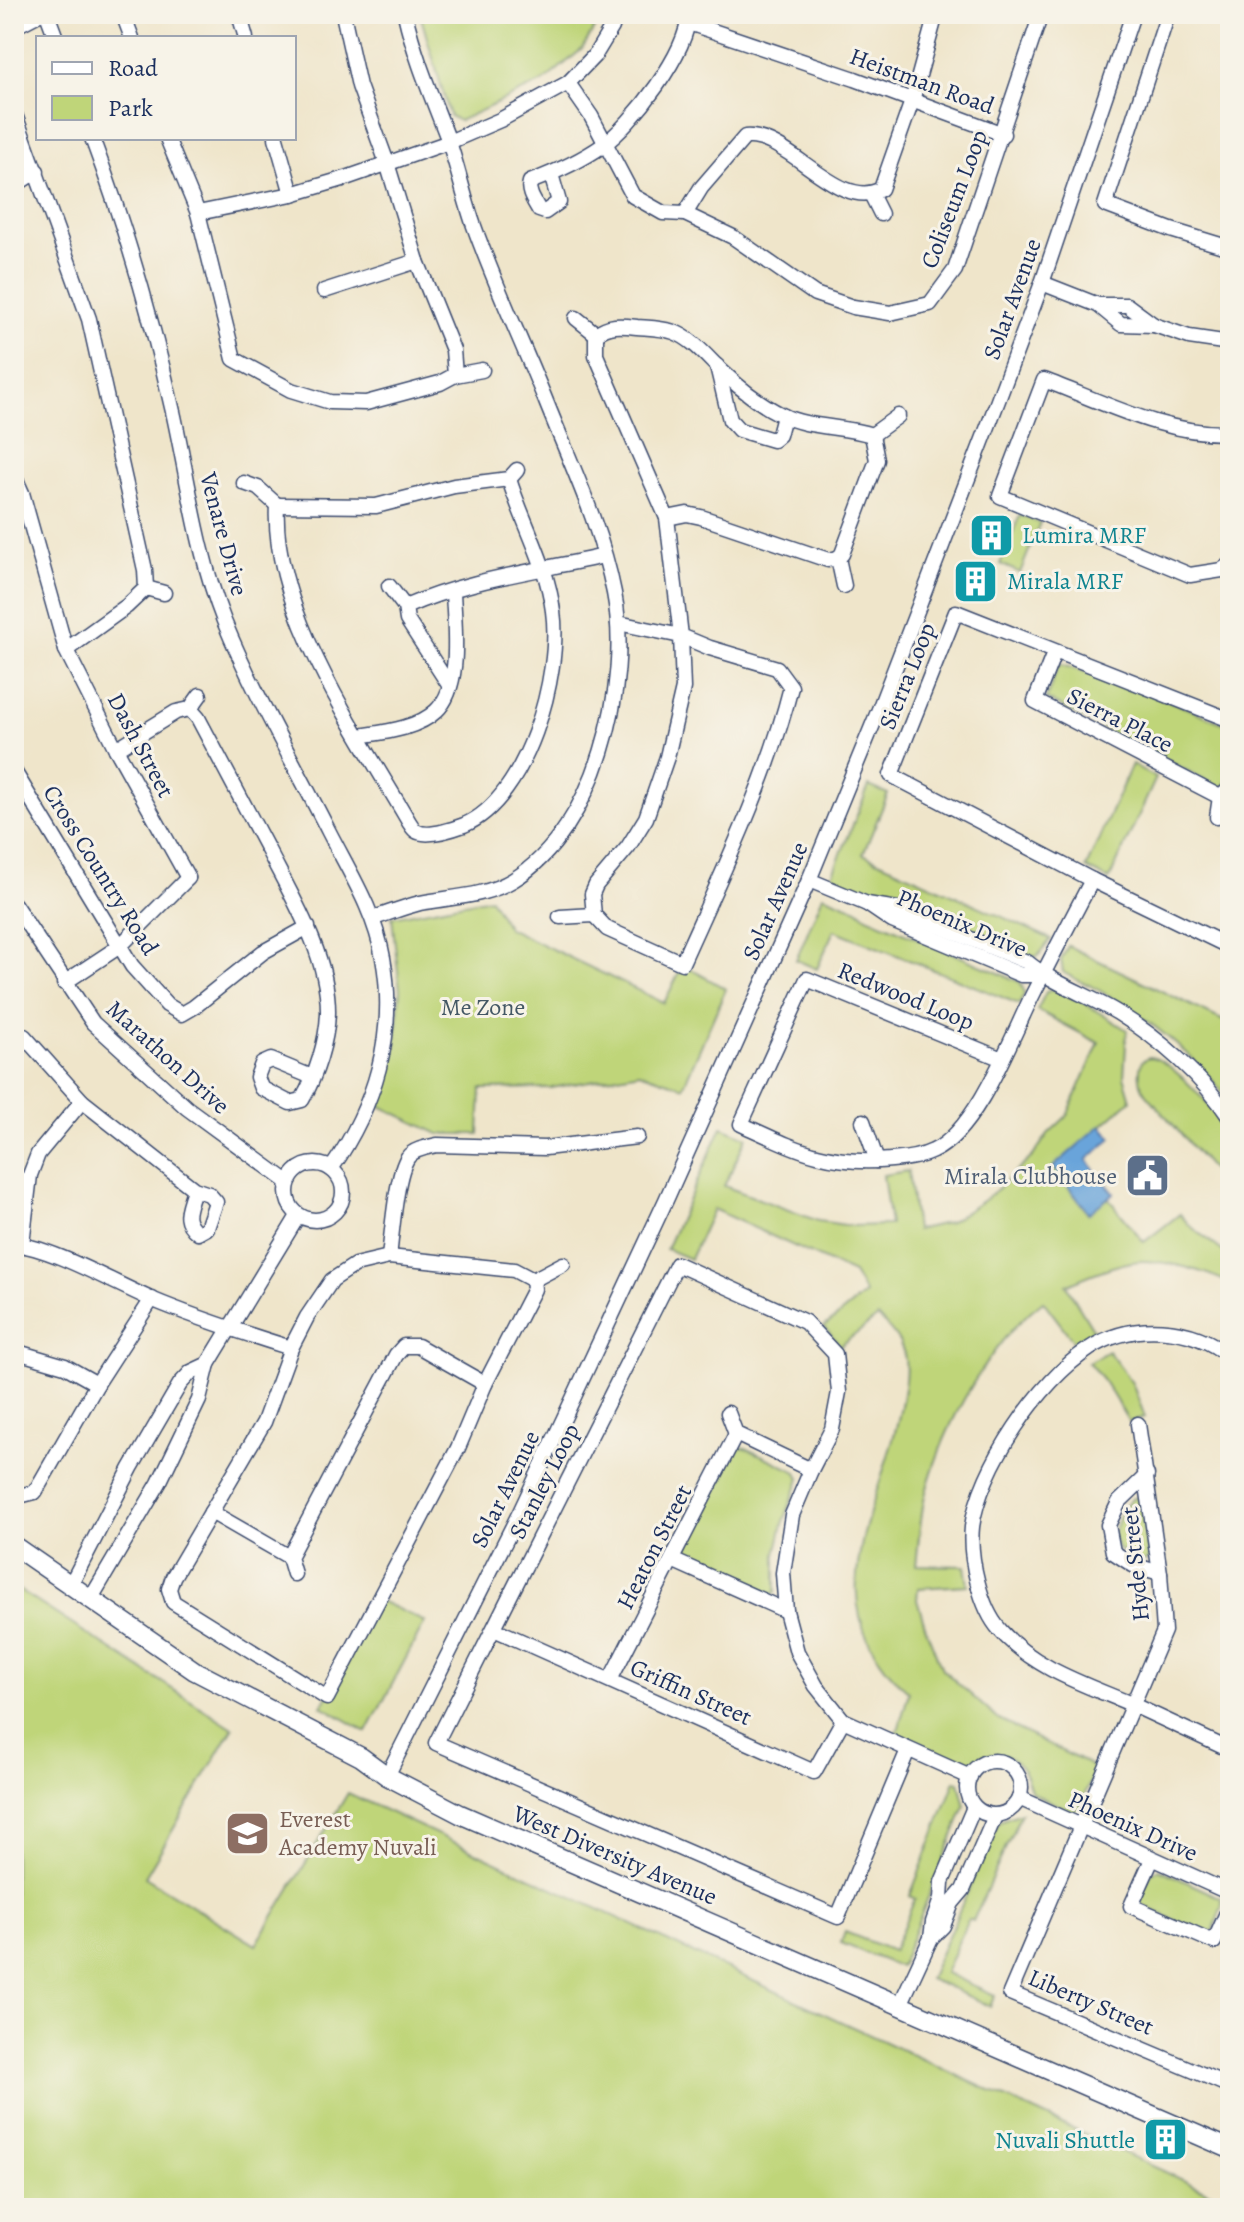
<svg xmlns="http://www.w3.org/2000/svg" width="1244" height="2222" font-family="Alegreya,serif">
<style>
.green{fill:#bfd579;stroke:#6d826c;stroke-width:2}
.water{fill:#69a4da;stroke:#426a9c;stroke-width:2}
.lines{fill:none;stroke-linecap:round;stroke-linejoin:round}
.minor-casing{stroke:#3b4a6e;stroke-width:17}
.tertiary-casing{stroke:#3b4a6e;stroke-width:21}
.minor{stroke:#fff;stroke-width:14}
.tertiary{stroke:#fff;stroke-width:18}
.labels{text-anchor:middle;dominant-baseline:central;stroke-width:6;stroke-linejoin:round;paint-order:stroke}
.street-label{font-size:24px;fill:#1b2f5e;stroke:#f7f3e8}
.culture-label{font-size:24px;fill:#0d838f;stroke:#f7f3e8;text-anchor:start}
.park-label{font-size:24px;fill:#445865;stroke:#f7f3e8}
.service-label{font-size:24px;fill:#4e5e75;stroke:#f7f3e8;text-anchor:end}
.education-label{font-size:24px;fill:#785e54;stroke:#f7f3e8;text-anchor:start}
</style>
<rect width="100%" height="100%" fill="#f7f3e8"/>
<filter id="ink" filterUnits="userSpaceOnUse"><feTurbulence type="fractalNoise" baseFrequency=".0125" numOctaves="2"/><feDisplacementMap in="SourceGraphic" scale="16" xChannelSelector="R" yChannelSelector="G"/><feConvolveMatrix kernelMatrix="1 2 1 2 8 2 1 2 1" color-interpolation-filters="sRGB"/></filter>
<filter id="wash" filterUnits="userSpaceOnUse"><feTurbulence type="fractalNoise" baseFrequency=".006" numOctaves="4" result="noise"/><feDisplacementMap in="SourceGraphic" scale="32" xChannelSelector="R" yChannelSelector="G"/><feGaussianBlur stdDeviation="1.8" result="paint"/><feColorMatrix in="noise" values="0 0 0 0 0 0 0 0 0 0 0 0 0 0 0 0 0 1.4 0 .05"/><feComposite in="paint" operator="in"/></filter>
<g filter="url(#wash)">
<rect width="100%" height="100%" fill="#efe5ca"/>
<g class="green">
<path d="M420,14H603L582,49L543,82L459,121L450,116Z"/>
<path d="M1020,515L1040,523L1020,573L1000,564Z"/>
<path d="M1059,664L1150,693L1230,726V779L1221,788L1046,699Z"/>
<path d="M1132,764L1156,778L1109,880L1086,868Z"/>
<path d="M869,786L888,794L863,854L1051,939L1038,956L1029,957L875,893L869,896L830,880Z"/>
<path d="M823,895L858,909L867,917L1020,982L1025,993L1019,1004L834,930L817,969L796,960Z"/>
<path d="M490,898L508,928L664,1003L683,965L726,989L683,1087L640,1072L551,1088L481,1089L479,1134H439L378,1105L395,1053L400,990L392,917Z"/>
<path d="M1068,946L1230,1024V1102C1197,1057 1150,1019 1102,992C1089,984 1075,980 1063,972L1061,960Z"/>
<path d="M1054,989L1082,1002L1127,1030L1124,1076L1131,1100L1054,1168L1088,1213L1108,1198L1144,1242L1180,1214L1189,1225L1230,1257V1283C1203,1271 1174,1262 1145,1261C1123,1260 1086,1276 1066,1285L1096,1334L1078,1347L1043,1301C988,1343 944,1426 926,1492C920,1515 919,1541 916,1565L965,1566L968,1585L918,1588L917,1600L926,1629L942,1669L999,1720L1096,1768L1080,1806L1073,1812L1032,1793C1029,1786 1028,1780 1025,1774C1014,1752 988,1748 970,1764H963L897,1734L909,1692C805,1602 885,1504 902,1400C905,1383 909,1362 901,1346C896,1334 886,1326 878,1317L840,1346L824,1327L865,1294L853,1273L713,1209L690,1259L666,1249L722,1127L747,1137L724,1186L818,1221L852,1226L890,1225L883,1175L908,1171L916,1230L950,1222L990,1196L1033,1156L1048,1134L1067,1116L1099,1043L1037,1010L1046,992Z"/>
<path d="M1149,1057C1169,1057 1220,1115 1229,1134C1234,1145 1230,1177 1230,1191L1144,1091C1139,1081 1138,1071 1142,1061Z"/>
<path d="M1108,1351L1132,1383L1145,1417L1129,1422L1104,1381L1088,1362Z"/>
<path d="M738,1447L746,1448L797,1472L800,1478L783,1524L776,1554V1592L768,1597L689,1560L684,1553Z"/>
<path d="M1133,1498H1140L1149,1559L1141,1563L1118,1549L1113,1535L1123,1508Z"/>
<path d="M14,1587L233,1728L145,1877L256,1945L348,1793L1230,2202V2208H14Z"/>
<path d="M378,1600L425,1622L367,1732L322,1706Z"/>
<path d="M955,1781L959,1782L965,1806L900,1967L841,1943L845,1932L893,1951L915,1899L910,1896Z"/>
<path d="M1021,1813L973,1921L968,1919L945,1973L995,1995L990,2006L929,1979L999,1821Z"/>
<path d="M1159,1869L1221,1898L1222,1905L1213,1932L1208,1935L1143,1906L1139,1900L1151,1873Z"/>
</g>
<path class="water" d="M1101,1125L1112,1138L1087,1160L1114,1193L1089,1213L1053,1167Z"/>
</g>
<g filter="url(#ink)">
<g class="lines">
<defs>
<g id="minor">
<path d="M47,14L56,38"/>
<path d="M123,14L132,38"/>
<path d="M239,14L246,38"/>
<path d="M343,14L359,86L387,163L417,261L453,350L455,375"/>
<path d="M1168,14L1105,205L1171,230L1230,248"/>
<path d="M689,23L855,79L1003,134"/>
<path d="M14,27L39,14"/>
<path d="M568,83L591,116L633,196L663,213L685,214L733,237L815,294L853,307L890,313L930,304L955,270L1041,14"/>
<path d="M14,112L89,319L145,570L146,588L127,606L66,650"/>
<path d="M92,138C126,229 153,322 174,416C189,485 198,555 224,621C254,694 293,761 329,832C350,873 375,912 383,958C397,1034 375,1106 331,1169"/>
<path d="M167,138L198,213L234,359L291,390L330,402L366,403L440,383L455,375L482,370"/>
<path d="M276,138L292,194"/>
<path d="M551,174L559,202L545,212L539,210C534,201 527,192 530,182C556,172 579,162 602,146C633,124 687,53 689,14"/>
<path d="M14,186L37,171"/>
<path d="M871,194L881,214"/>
<path d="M198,213L292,194L346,178L449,142L500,120L568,83L595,55L612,27L615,14"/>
<path d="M685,214L701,188L745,137C789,133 839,213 881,189L912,101L936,14"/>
<path d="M1042,283L1098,305L1121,324L1154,325"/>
<path d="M324,291L417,261"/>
<path d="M1098,305H1127L1154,325L1189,337L1230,343"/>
<path d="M576,318L596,334"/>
<path d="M596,334V355L667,518L681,636L683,688L667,757L646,818L628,847L596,885L592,894L594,915L607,929L682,963C721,876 768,779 791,687L777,668L710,648L681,636L618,623"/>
<path d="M596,334C609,324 620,325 637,327C649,328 662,328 674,332C694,339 710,361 726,375C742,390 762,405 782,415C807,428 844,426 872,435"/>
<path d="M717,366L730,420L739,430L773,440L779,435L784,416"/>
<path d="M1230,433C1165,435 1103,402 1044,380L1000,496L1190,575L1222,570L1230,564"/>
<path d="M872,435L898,416"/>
<path d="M14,475L22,493L66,650L116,749L188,878"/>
<path d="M244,483L258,488L277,505"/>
<path d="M277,505C271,610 358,733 409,822C411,825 413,829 416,831C427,838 453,829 464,825C527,799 562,674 553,611C547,563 523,524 509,479"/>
<path d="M277,505L376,506L454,486L509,479L517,470"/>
<path d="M667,518L687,514L701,517L828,560L838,558"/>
<path d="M389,586L405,607"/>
<path d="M844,586L838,558L842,554L877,460L872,435"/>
<path d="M146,588L164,593"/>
<path d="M1054,653L1035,701L1220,797L1230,789"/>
<path d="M449,685L407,620L405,607C468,579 538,571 604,556"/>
<path d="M190,709L200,695"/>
<path d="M1230,720L956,612L891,775L1092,880L1230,947"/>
<path d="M359,736C384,732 417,729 436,711C463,686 454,625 453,591"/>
<path d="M116,749L176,712L190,709L198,718C221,762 244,805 267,848C292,897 329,956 328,1013C327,1041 316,1076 302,1100L290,1103L261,1088L257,1077L262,1064L271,1060L312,1077"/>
<path d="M14,771L132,966L167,1005L182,1014L194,1007L263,952L308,927"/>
<path d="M1217,817L1220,797"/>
<path d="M809,880L867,904L892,921L1021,975H1042"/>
<path d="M14,904L93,1023L187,1108L288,1182"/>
<path d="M867,904L897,909L1027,962C1054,984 1088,995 1118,1013C1160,1039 1203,1077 1230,1118"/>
<path d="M560,917L594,915"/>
<path d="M374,918C389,913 404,907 420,903C450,897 485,897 513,880C596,830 632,683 614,593C601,526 570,462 545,399C522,342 495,285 474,226C464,198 458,168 448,139C432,97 415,58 405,14"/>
<path d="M64,983L120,946L188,878"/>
<path d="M14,1036H24L82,1101L194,1189L209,1194L216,1202L207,1228L198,1233C180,1219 189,1208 194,1189"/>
<path d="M1002,1059L807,979L741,1124C798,1150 827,1166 892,1160C905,1159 921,1157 933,1151C977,1131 1012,1036 1033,994C1052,956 1072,918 1092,880"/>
<path d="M863,1121L877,1161"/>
<circle cx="315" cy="1192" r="28"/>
<path d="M22,1244L30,1175L38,1154L82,1101"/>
<path d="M14,1245C43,1243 120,1286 151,1299C196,1318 243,1333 291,1348"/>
<path d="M389,1257L514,1270L533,1280L534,1289L485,1384L458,1448L327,1698L173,1602L169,1589L173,1577L264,1422L291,1348L307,1317L332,1280L355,1265Z"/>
<path d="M389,1257C392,1234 396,1174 408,1157C414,1149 428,1147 437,1145L545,1148L637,1137"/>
<path d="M533,1280L563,1264"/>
<path d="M14,1351L65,1366L97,1384"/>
<path d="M1230,1357C1193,1325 1131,1321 1089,1349C1040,1380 979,1469 972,1527C969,1557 980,1608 1000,1630C1033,1668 1086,1685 1131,1704C1164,1719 1197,1735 1230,1750"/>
<path d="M208,1364L298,1216"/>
<path d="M728,1413L736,1434L811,1470"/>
<path d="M1138,1424L1160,1573L1164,1631L1010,1993L1230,2086"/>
<path d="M1147,1475L1119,1502L1108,1525L1113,1552L1133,1565L1160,1573"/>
<path d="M14,1493L19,1496L35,1492L97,1384L152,1299"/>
<path d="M211,1512L289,1557L396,1355L404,1346H418L485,1384"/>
<path d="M289,1557L294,1574"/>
<path d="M672,1560L786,1611"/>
<path d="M70,1586L131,1468L180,1384L191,1372L208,1364L199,1400L159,1483L90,1600"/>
<path d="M494,1629L814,1772L843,1720"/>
<path d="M610,1680L736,1434"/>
<path d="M908,1750L838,1917L436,1743L677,1264L805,1322L835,1354L839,1392L832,1429L811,1470L792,1515L783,1573L786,1611L797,1652L816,1686L843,1720L970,1777"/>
<circle cx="994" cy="1788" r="27"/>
<path d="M387,1776L520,1512L666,1200L809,880L880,707L997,403L1042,283L1133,14"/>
<path d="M1019,1798L1230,1893"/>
<path d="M1152,1859L1131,1906L1214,1942L1230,1906"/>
<path d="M931,1938L943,1926L952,1903L963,1890L995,1816"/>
<path d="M900,2005L931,1938L933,1922L941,1899L942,1882L974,1807"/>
</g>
<path id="tertiary" d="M14,1546L195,1671L361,1757L387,1776L460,1814L1230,2149"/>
</defs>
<use href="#minor" class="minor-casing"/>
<use href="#tertiary" class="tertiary-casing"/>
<use href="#minor" class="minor"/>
<use href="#tertiary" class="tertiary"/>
</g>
</g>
<defs>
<symbol id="building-square" viewBox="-11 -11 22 22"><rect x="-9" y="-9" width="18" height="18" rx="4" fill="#0f9aa8" stroke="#f7f3e8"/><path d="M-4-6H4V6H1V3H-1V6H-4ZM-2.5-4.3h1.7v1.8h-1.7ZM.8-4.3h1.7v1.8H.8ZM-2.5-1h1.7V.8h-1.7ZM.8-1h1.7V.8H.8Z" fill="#fff"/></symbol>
<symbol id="civic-square" viewBox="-11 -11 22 22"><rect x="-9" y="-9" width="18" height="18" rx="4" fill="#5c6f8a" stroke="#f7f3e8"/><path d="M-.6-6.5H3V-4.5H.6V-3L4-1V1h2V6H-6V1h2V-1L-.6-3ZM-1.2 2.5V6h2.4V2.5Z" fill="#fff"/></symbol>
<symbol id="school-square" viewBox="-11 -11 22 22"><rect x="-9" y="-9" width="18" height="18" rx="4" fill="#8d6e63" stroke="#f7f3e8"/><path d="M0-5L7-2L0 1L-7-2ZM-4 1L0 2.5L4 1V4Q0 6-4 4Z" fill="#fff"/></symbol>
</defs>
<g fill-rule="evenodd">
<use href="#building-square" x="966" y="510" width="51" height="51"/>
<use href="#building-square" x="950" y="556" width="51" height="51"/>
<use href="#civic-square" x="1122" y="1150" width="51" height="51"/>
<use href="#school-square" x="222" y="1808" width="51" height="51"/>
<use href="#building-square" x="1140" y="2114" width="51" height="51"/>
</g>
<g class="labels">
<g class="street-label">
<text transform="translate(922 81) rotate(20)">Heistman Road</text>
<text transform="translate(954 199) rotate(-69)">Coliseum Loop</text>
<text transform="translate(1012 299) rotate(-70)">Solar Avenue</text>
<text transform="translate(224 534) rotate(75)">Venare Drive</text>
<text transform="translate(907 676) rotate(-68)">Sierra Loop</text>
<text transform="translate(1120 720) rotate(27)">Sierra Place</text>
<text transform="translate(141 745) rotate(62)">Dash Street</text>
<text transform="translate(101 870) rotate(58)">Cross Country Road</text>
<text transform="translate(775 901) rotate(-66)">Solar Avenue</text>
<text transform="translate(962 923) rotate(23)">Phoenix Drive</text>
<text transform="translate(906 996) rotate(22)">Redwood Loop</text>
<text transform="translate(168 1057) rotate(42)">Marathon Drive</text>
<text transform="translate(544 1481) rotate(-63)">Stanley Loop</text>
<text transform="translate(505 1489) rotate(-64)">Solar Avenue</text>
<text transform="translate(654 1547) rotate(-63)">Heaton Street</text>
<text transform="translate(1135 1564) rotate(-96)">Hyde Street</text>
<text transform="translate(691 1692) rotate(24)">Griffin Street</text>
<text transform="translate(1133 1826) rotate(24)">Phoenix Drive</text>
<text transform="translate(615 1855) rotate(23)">West Diversity Avenue</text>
<text transform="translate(1091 2002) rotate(23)">Liberty Street</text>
</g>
<g class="culture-label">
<text x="1022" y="535">Lumira MRF</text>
<text x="1007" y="581">Mirala MRF</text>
<text x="1135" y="2140" text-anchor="end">Nuvali Shuttle</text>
</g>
<g class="park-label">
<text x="483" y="1007">Me Zone</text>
</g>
<g class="service-label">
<text x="1117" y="1176">Mirala Clubhouse</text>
</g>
<g class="education-label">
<text x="279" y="1819">Everest<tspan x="279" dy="28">Academy Nuvali</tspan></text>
</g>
</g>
<rect width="1244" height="2222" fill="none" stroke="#f7f3e8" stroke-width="48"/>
<rect x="36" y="36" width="260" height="104" fill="#f7f3e8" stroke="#9fa5b1" stroke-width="2"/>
<rect x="52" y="62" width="40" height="12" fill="#ffffff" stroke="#9fa5b1" stroke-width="2"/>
<text x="108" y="76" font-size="24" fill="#1b2f5e">Road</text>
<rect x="52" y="96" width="40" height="24" fill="#bfd579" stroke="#9fa5b1" stroke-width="2"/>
<text x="108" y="116" font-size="24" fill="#1b2f5e">Park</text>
</svg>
